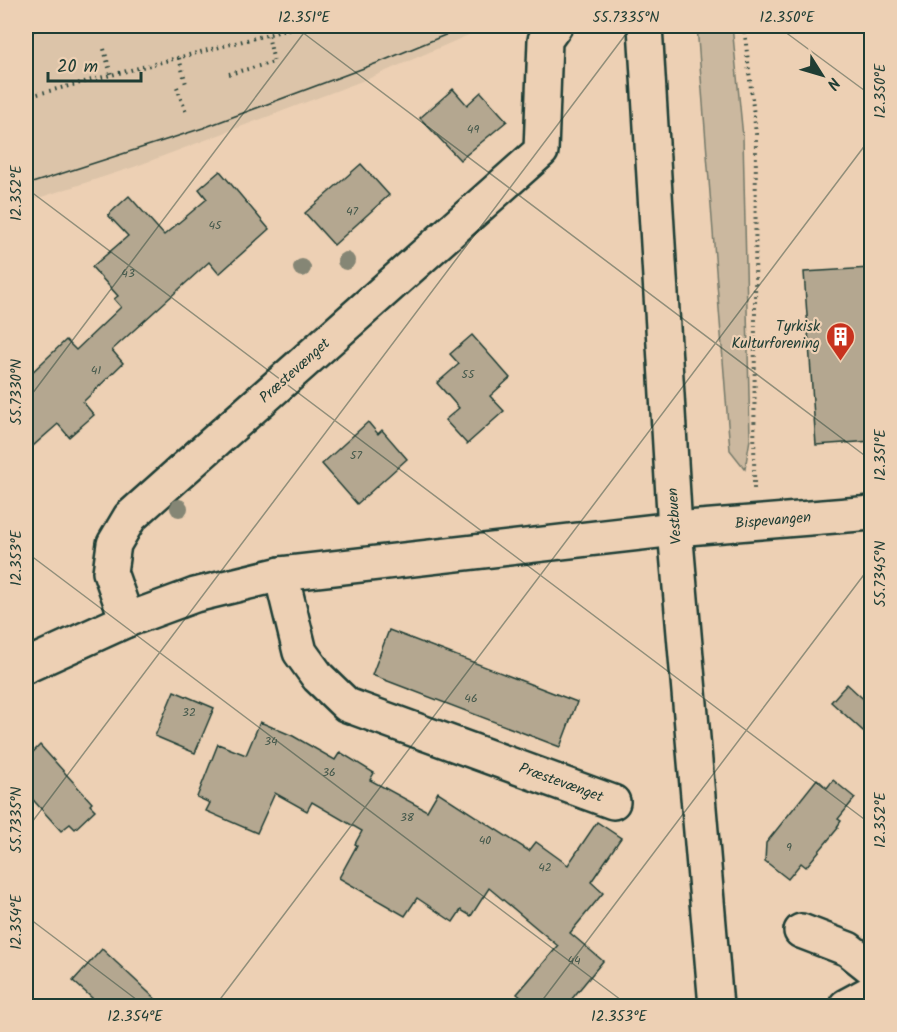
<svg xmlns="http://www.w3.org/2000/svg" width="897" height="1032" font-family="Kalam,sans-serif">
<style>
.built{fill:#dcc4a9}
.green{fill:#cbb89f;stroke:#757a6a;stroke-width:1.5}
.building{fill:#b4a790;stroke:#1f3d34;stroke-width:1.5}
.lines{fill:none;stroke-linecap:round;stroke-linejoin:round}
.minor-casing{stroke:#1f3d34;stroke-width:38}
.path{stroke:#1f3d34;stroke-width:4;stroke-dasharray:1.5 4.5;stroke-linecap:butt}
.minor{stroke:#edd0b4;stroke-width:33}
.tram{stroke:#1f3d34;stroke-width:1.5}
.tree{fill:#858674}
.ticks{fill:none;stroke:#1f3d34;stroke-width:1.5;stroke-opacity:0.45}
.labels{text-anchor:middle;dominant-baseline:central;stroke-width:4.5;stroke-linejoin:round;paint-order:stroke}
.number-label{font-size:12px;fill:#44584b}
.poi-label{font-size:15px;fill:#1f3d34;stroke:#edd0b4;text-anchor:end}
.street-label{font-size:15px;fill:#1f3d34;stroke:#edd0b4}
.neatline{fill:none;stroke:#1f3d34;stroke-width:2}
.ticks-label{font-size:15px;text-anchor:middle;fill:#1f3d34}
</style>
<rect width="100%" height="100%" fill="#edd0b4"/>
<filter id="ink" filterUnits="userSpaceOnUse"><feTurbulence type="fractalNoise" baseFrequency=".0167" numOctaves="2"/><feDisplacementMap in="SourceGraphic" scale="12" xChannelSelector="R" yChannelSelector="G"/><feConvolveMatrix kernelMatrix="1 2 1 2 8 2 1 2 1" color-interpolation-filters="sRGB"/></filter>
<g filter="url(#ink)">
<path class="built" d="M26,26H489L370,78L134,167L26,202Z"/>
<path class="green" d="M697,26H732L743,137L750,439L745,469L730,450Z"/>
<g class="building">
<path d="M453,89L467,105L481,92L507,121L460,160L420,118Z"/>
<path d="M361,164L389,195L334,245L305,213Z"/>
<path d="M220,171L269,229L219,274L209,262L112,350L123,363L83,402L94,415L69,437L58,424L26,452V378L66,340L76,350L121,307L114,299L118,296L92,267L128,236L108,215L129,196L164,235L207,199L199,189Z"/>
<path d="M870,268L872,441L816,445L804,272Z"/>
<path d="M472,335L510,378L490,396L504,411L467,444L445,420L459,408L437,383L459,364L450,354Z"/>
<path d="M368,422L378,434L382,430L407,459L357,504L322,464Z"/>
<path d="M389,630L577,702L560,747L372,675Z"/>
<path d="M847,684L872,707V739L831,702Z"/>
<path d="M174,691L214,708L195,753L155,736Z"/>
<path d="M260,722L293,736L335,760L340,752L374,773L370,780L427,811L438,792L529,851L536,842L568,865L597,822L621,838L591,882L603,893L570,933L603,961L566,1006H532L517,994L558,946L489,888L471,916L461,910L453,922L417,898L405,916L339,878L357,845L355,844L362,831L312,802L307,811L275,793L257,833L206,811L210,803L197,797L218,744L246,755Z"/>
<path d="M40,745L92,803L90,805L95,810L75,829L70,824L61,831L26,792V759Z"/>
<path d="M817,779L827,788L833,780L855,798L838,819L841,821L837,827L838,828L806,867L801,863L788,879L765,861L766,843Z"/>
<path d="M102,949L163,1006H101L73,981Z"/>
</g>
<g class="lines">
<defs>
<g id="minor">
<path d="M645,26L675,529L716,1006"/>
<path d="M281,574L300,652L318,677L347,705L613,802"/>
<path d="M127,620L110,572L114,544L130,517L541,151L545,40L555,26"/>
<path d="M26,666L127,620L195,595L281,574L675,529L872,513"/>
<path d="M801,931L848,949L872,968"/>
<path d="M846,1006L872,992"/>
</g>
</defs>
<use href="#minor" class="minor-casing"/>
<g class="path">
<path d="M165,26L167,33"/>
<path d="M744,26L756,134L754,492"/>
<path d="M104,49L111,75"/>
<path d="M179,58L186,84"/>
<path d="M229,74L274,62L268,35"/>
<path d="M177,87L187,115"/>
<path d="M26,97L301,26"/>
</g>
<use href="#minor" class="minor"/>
<g class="tram">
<path d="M26,33L52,26"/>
<path d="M26,185L203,128L380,62L467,26"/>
</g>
</g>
<g class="tree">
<circle cx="346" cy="261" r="9"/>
<circle cx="302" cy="268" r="9"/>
<circle cx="179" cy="508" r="9"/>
</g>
</g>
<path class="ticks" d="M294,26L872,461M777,26L872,96M26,188L872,825M26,402L309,26M26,552L629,1006M26,830L632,26M26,916L145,1006M215,1006L872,136M538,1006L872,564M861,1006L872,993"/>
<defs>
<symbol id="building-pin" viewBox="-11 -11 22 30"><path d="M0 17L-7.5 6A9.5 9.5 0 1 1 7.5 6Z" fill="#c8321e" stroke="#edd0b4"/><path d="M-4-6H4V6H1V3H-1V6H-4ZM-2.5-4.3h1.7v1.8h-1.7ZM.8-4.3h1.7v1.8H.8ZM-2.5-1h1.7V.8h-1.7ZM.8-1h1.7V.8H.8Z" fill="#fff"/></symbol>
</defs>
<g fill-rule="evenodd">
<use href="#building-pin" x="824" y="320" width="33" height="45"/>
</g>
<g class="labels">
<g class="number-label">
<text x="473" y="129">49</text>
<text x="352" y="211">47</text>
<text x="215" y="225">45</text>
<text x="128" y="273">43</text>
<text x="96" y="370">41</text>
<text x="468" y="374">55</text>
<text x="356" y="455">57</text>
<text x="471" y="698">46</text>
<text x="189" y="712">32</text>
<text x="271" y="741">34</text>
<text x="329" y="772">36</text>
<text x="407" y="817">38</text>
<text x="485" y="840">40</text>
<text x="789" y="847">9</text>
<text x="545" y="867">42</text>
<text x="574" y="960">44</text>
</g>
<g class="poi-label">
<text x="820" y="327">Tyrkisk<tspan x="820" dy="17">Kulturforening</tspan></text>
</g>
<g class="street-label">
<text transform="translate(295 371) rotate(-42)">Præstevænget</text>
<text transform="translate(675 516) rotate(-94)">Vestbuen</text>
<text transform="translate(773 521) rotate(-5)">Bispevangen</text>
<text transform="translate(561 783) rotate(20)">Præstevænget</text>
</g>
</g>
<rect width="897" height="1032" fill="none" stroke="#edd0b4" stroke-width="66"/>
<g transform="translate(822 75) rotate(127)" stroke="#edd0b4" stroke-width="4.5" paint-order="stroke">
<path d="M0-4.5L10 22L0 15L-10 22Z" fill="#1f3d34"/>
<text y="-9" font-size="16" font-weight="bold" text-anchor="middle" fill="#1f3d34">N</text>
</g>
<path d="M48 72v9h93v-9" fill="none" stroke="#1f3d34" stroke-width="3"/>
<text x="57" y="72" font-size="18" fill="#1f3d34" stroke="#edd0b4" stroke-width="4.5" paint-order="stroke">20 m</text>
<rect x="33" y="33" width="831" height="966" class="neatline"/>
<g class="ticks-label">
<text x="304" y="22">12.351°E</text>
<text x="626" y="22">55.7335°N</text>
<text x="787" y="22">12.350°E</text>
<text transform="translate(880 91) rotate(-90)" y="5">12.350°E</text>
<text transform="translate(16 193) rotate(-90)" y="5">12.352°E</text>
<text transform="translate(16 392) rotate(-90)" y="5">55.7330°N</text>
<text transform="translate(880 455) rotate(-90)" y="5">12.351°E</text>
<text transform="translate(16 558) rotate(-90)" y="5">12.353°E</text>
<text transform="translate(880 574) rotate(-90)" y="5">55.7345°N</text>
<text transform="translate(880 820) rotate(-90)" y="5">12.352°E</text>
<text transform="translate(16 820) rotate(-90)" y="5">55.7335°N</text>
<text transform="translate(16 922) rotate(-90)" y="5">12.354°E</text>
<text x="135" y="1021">12.354°E</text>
<text x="619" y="1021">12.353°E</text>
</g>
</svg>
